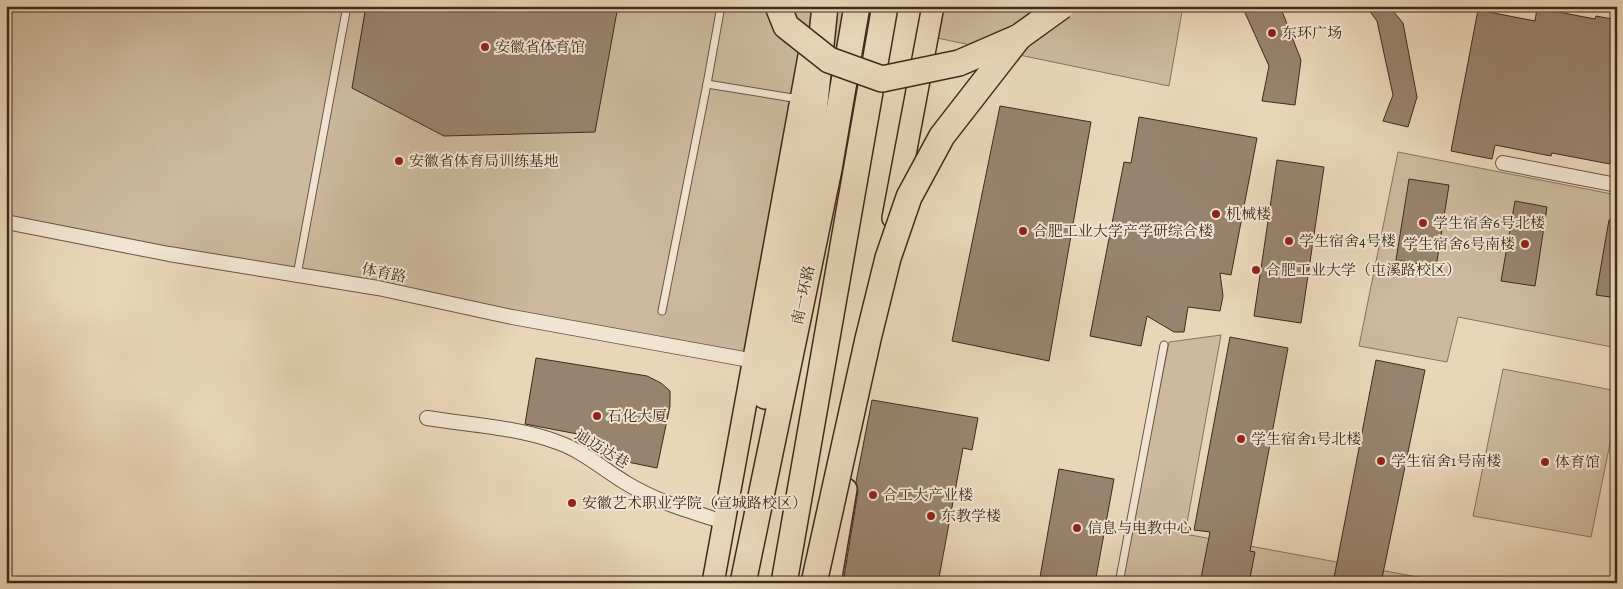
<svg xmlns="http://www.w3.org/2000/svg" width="1623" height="589" font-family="Alegreya,'Noto Serif SC',serif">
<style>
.green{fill:#ccb99e;stroke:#86725e}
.building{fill:#98836e;stroke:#402a1d}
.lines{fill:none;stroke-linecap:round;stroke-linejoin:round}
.lane-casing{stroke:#6a5544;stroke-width:9}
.street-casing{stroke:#6a5544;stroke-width:16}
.primary-casing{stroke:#402a1d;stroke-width:24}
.highway-casing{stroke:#402a1d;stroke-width:28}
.lane{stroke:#f1e4d2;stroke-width:7}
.street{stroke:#f1e4d2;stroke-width:14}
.primary{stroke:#e9d6b9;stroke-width:21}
.highway{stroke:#e9d6b9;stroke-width:25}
.highway-bridge-casing{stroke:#402a1d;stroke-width:28;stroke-linecap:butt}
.highway-bridge{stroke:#e9d6b9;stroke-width:25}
.poi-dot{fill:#8f2418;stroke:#f1e4d2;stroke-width:2}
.labels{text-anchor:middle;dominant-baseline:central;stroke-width:4;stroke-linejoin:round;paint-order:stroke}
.poi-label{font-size:15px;fill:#402a1d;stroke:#f1e4d2;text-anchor:start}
.street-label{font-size:15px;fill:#402a1d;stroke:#f1e4d2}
</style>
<rect width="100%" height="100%" fill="#e9d6b9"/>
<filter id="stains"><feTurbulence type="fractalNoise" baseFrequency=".004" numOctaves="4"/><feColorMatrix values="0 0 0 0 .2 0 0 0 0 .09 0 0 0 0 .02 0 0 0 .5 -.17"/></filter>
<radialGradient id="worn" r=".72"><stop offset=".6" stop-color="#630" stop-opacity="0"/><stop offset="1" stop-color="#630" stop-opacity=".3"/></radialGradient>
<g class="green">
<path d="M6,6H844L781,362L6,222Z"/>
<path d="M942,6H1183L1169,86L937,38Z"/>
<path d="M1398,152L1617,195V348L1458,317L1447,362L1359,346Z"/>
<path d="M1221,335L1185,534L1450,583H1121L1169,342Z"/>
<path d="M1503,369L1617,391V409L1591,537L1473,516Z"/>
</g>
<g class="building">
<path d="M366,6H618L595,132L444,136L352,88Z"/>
<path d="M1242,6H1280L1301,60L1295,105L1262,101L1269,66Z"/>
<path d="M1366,6H1389L1403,23L1417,97L1408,127L1383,121L1393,95L1377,21Z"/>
<path d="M1537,8L1595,19L1596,16L1617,20V128L1610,164L1552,153L1551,156L1495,145L1492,159L1451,151L1478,10L1535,21Z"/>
<path d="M1000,106L1091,122L1049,361L952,341Z"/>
<path d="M1139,117L1257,138L1231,275L1220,273L1223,296L1220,311L1188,307L1184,332H1174L1147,316L1141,346L1090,336L1124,162L1131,163Z"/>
<path d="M1277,160L1324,167L1301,323L1254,316Z"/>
<path d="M1409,179L1449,185L1436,267L1396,260Z"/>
<path d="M1515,201L1547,207L1535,286L1501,281Z"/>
<path d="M1609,220H1617V298L1596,295Z"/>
<path d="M1230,337L1288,348L1250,551L1255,552L1249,583H1200L1210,532L1194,530Z"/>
<path d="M536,358L647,376L661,383L670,391V406L657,468L603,457L597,453L588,436L525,424Z"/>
<path d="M1376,360L1425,370L1381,583H1333Z"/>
<path d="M872,400L978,418L972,450L963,448L938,583H843L858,491L856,482Z"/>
<path d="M1059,469L1114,479L1095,583H1069L1040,577Z"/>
</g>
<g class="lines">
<defs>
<g id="lane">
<path d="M721,6L707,84L799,99"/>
<path d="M297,275L347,6"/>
<path d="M662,311L707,84"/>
<path d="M1119,583L1164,345"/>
</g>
<g id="street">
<path d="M1503,163L1617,185"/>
<path d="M6,222L169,254L378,288L512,317L755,361"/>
<path d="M427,418C469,425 517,427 557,442C583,451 603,469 626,483C657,502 690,511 724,522"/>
</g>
<g id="primary">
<path d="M893,218L933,6"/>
<path d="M713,583L809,56"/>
<path d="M830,583L846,489"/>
</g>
<g id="highway">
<path d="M765,396L808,170L825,6"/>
<path d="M743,583L829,169L857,6"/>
<path d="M784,583L885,6"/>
</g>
</defs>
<use href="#lane" class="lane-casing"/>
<use href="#street" class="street-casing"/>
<use href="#primary" class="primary-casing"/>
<use href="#highway" class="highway-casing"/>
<use href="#lane" class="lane"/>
<use href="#street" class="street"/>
<use href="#primary" class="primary"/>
<use href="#highway" class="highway"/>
<defs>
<g id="highway-bridge">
<path d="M778,6L786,26L829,60L882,79L959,63L1019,37L1062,6"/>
<path d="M814,583L868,339L888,258L909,197L942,136L1019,37"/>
</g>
</defs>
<use href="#highway-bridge" class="highway-bridge-casing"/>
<use href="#highway-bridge" class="highway-bridge"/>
</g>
<g class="poi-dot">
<circle cx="1272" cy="33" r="5"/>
<circle cx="485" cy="47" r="5"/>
<circle cx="399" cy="161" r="5"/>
<circle cx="1216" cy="214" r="5"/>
<circle cx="1423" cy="223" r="5"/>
<circle cx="1023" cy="231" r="5"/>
<circle cx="1289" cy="241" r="5"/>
<circle cx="1525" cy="244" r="5"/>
<circle cx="1256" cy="270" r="5"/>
<circle cx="597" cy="416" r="5"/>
<circle cx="1241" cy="439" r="5"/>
<circle cx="1381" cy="461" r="5"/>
<circle cx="1545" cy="462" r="5"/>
<circle cx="873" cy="495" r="5"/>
<circle cx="572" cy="503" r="5"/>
<circle cx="931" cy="516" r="5"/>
<circle cx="1077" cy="528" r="5"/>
</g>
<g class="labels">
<g class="poi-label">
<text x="1282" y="33">东环广场</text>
<text x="495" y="47">安徽省体育馆</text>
<text x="409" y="161">安徽省体育局训练基地</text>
<text x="1226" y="214">机械楼</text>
<text x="1433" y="223">学生宿舍6号北楼</text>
<text x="1033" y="231">合肥工业大学产学研综合楼</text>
<text x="1299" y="241">学生宿舍4号楼</text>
<text x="1515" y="244" text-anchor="end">学生宿舍6号南楼</text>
<text x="1266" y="270">合肥工业大学（屯溪路校区）</text>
<text x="607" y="416">石化大厦</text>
<text x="1251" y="439">学生宿舍1号北楼</text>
<text x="1391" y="461">学生宿舍1号南楼</text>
<text x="1555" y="462">体育馆</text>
<text x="883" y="495">合工大产业楼</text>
<text x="582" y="503">安徽艺术职业学院（宣城路校区）</text>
<text x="941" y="516">东教学楼</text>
<text x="1087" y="528">信息与电教中心</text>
</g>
<g class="street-label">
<text transform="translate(384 273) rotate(11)">体育路</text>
<text transform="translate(803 295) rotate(-78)">南一环路</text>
<text transform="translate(602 449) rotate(31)">迪迈达巷</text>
</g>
</g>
<rect width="1623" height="589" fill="none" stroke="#e9d6b9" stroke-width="25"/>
<rect x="8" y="8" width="1608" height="574" fill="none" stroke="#402a1d" stroke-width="2.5"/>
<rect x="12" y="12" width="1598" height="564" fill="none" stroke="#402a1d"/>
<rect width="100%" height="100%" filter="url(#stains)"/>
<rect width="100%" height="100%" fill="url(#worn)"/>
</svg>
